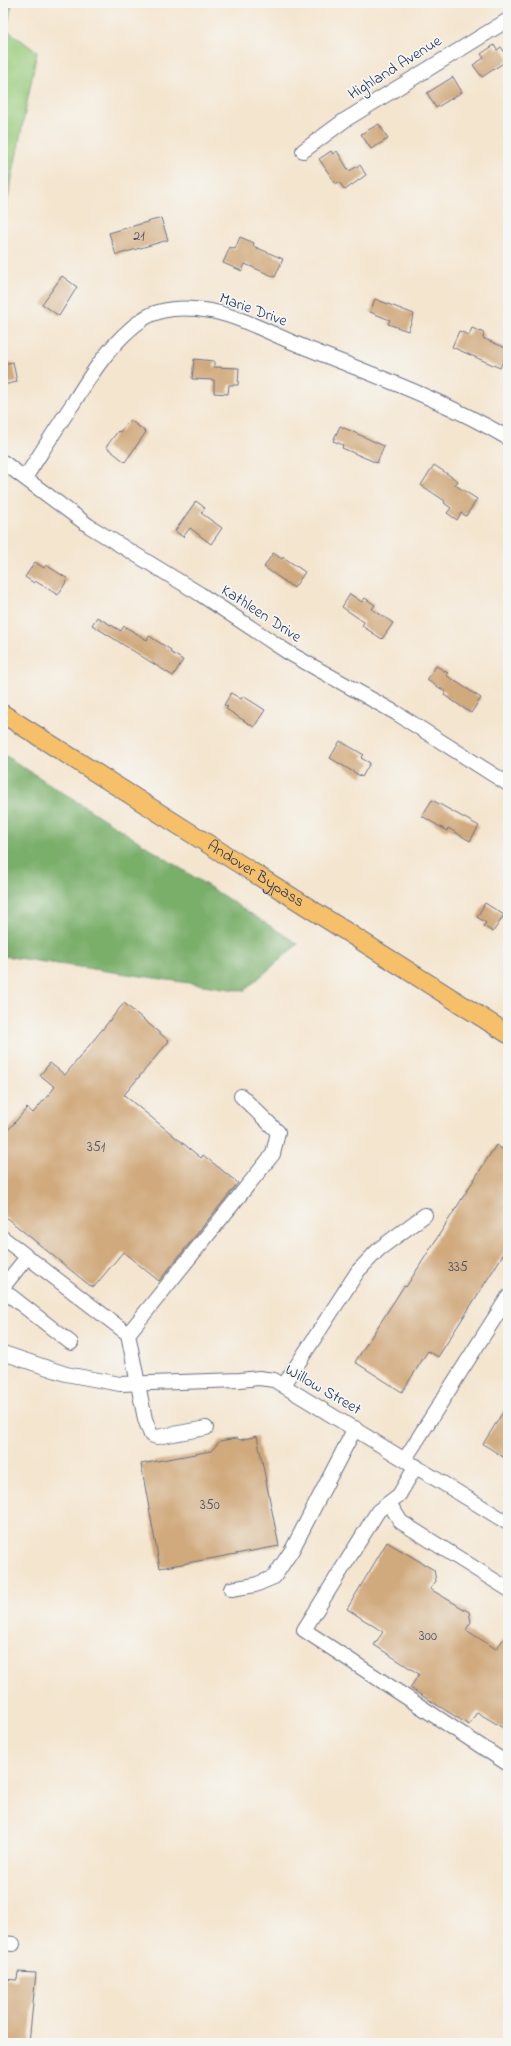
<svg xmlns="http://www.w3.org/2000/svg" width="511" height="2046" font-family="'Indie Flower',sans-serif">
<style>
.green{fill:#98cb7b;stroke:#5a7d6c}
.forest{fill:#7aaf6b;stroke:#4a6f64}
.building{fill:#d0a97b}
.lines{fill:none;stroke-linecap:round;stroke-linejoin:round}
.minor-casing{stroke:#676f86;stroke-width:16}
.major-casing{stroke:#676f86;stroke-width:20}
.minor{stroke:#fff;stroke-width:14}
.major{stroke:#f6c06b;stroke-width:18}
.labels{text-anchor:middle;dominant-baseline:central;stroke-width:3.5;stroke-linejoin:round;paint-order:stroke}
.number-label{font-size:14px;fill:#484e65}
.street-label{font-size:16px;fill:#1b2f5e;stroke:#f6f6f2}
</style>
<rect width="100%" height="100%" fill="#f6f6f2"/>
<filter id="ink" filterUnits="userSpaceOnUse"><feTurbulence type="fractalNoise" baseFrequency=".025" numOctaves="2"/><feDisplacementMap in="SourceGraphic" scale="8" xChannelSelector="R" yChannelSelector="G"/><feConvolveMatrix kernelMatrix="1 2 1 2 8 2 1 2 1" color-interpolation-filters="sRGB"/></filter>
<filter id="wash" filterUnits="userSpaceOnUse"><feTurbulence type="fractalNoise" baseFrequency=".012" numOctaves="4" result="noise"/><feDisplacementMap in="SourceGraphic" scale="16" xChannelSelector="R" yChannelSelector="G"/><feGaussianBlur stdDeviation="0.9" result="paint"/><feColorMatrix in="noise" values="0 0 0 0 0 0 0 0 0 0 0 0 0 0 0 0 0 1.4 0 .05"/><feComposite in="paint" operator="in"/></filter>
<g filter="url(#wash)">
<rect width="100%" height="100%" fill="#f4e5cf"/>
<path class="green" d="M3,3H12L7,30L37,52L3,223Z"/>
<path class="forest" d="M3,754L298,944L244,991L3,956Z"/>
<g id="blocks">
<g class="building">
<path d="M494,45L497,50L501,47L508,57V60L482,77L473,65L484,58L481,54Z"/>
<path d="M453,77L462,92L436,108L427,93Z"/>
<path d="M379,124L388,139L371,149L361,134Z"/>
<path d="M331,151L333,154L337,151L349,171L360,165L366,175L345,190L339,182L336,184L319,159Z"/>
<path d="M161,218L168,240L116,255L109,233Z"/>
<path d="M240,237L254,243L253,246L283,259L275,277L245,264L242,271L223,263L230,247L235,249Z"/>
<path d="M62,276L77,287L59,316L42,304Z"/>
<path d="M375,299L414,314L408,331L388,324L390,320L370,312Z"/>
<path d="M472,328L484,333L483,338L508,349L500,368L452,347L459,331L469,335Z"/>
<path d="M194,359L214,361V367L239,368L238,385H229L228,394L214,393V380L192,379Z"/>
<path d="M13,362L17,382L3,385V364Z"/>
<path d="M130,420L146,432L125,462L106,447L118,431L120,432Z"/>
<path d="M340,426L384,446L377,463L342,448L343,445L333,441Z"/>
<path d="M434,465L458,481L455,485L477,499L466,516L461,513L457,520L447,513L451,508L444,503L445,501L421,485Z"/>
<path d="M196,501L205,508L201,513L222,528L211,544L190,528L183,537L175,531Z"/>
<path d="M273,553L282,559L283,557L305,572L294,588L264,567Z"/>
<path d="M35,562L44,568L46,565L68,579L58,595L35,581L34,583L25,577Z"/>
<path d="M350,594L362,602L365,598L375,605L372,609L393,623L382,639L362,626L364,622L342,607Z"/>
<path d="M97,617L121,631L124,626L147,640L149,636L171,650L170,652L183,660L173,676L92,625Z"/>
<path d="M436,666L448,673L446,675L481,698L471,713L444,695L446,692L427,680Z"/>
<path d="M231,693L241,699L243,696L265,710L254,727L226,709L228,707L224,705Z"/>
<path d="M340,741L364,755L361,758L370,763L362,777L330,758Z"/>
<path d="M432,800L479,826L470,841L448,828L447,831L422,816Z"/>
<path d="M485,903L504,915L493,932L483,926L486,923L477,917Z"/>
<path d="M124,1003L169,1041L124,1095L201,1158L203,1155L238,1183L159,1281L123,1252L94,1287L89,1285L3,1215V1136L27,1108L33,1113L55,1087L40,1075L50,1063L65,1075Z"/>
<path d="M496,1145L508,1153V1247L438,1357L428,1351L402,1392L355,1362L404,1286L406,1287Z"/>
<path d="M508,1404V1460L483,1444Z"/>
<path d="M257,1436L279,1546L160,1568L141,1464L211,1451L220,1441L236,1438L240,1440Z"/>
<path d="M387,1542L434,1570L436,1581L430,1589L469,1612L471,1622L466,1630L496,1649L508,1633V1731L477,1712L469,1725L410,1688L419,1674L374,1645L383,1632L347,1609Z"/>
<path d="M18,1972L36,1973L29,2043H3V1979L17,1980Z"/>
</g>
</g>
</g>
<g filter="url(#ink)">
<use href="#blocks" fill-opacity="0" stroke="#676f86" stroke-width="1"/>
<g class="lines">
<defs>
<g id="minor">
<path d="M303,151L345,120L508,20"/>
<path d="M3,462L89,526L200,594L289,653L396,713L508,784"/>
<path d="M25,478C41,453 57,427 74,402C93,371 113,340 143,319C163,306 188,307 211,311C244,318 273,335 304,347C373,375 444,400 508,438"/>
<path d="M3,1238L128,1334L145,1419L151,1435L157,1437L206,1428"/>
<path d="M3,1287L27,1257"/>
<path d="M3,1290L71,1343"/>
<path d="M128,1334L273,1154L278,1132L241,1096"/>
<path d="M3,1353L66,1374L120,1384L240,1380L259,1378L274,1380L508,1523"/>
<path d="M284,1385L358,1271L379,1249L425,1215"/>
<path d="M405,1459L508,1297"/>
<path d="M416,1466L399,1495L378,1511L304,1630L508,1764"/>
<path d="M389,1503L401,1522L508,1589"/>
<path d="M231,1589L255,1585L274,1577L292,1550L355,1428"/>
<path d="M3,1943L13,1944"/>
</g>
<g id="major">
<path id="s1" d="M3,714L508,1034"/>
</g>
</defs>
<use href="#minor" class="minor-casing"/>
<use href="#major" class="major-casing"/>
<use href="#minor" class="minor"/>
<use href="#major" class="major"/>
</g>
</g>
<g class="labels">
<g class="number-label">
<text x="139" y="236">21</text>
<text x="96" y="1147">351</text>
<text x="458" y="1267">335</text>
<text x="210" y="1505">350</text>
<text x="428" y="1636">300</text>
</g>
<g class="street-label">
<text transform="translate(395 68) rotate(-32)">Highland Avenue</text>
<text transform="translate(253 310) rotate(20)">Marie Drive</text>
<text transform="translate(261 614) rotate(33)">Kathleen Drive</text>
<text stroke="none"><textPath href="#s1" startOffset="299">Andover Bypass</textPath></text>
<text transform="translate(323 1390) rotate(30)">Willow Street</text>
</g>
</g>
<rect width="511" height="2046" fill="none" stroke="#f6f6f2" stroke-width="16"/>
</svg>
